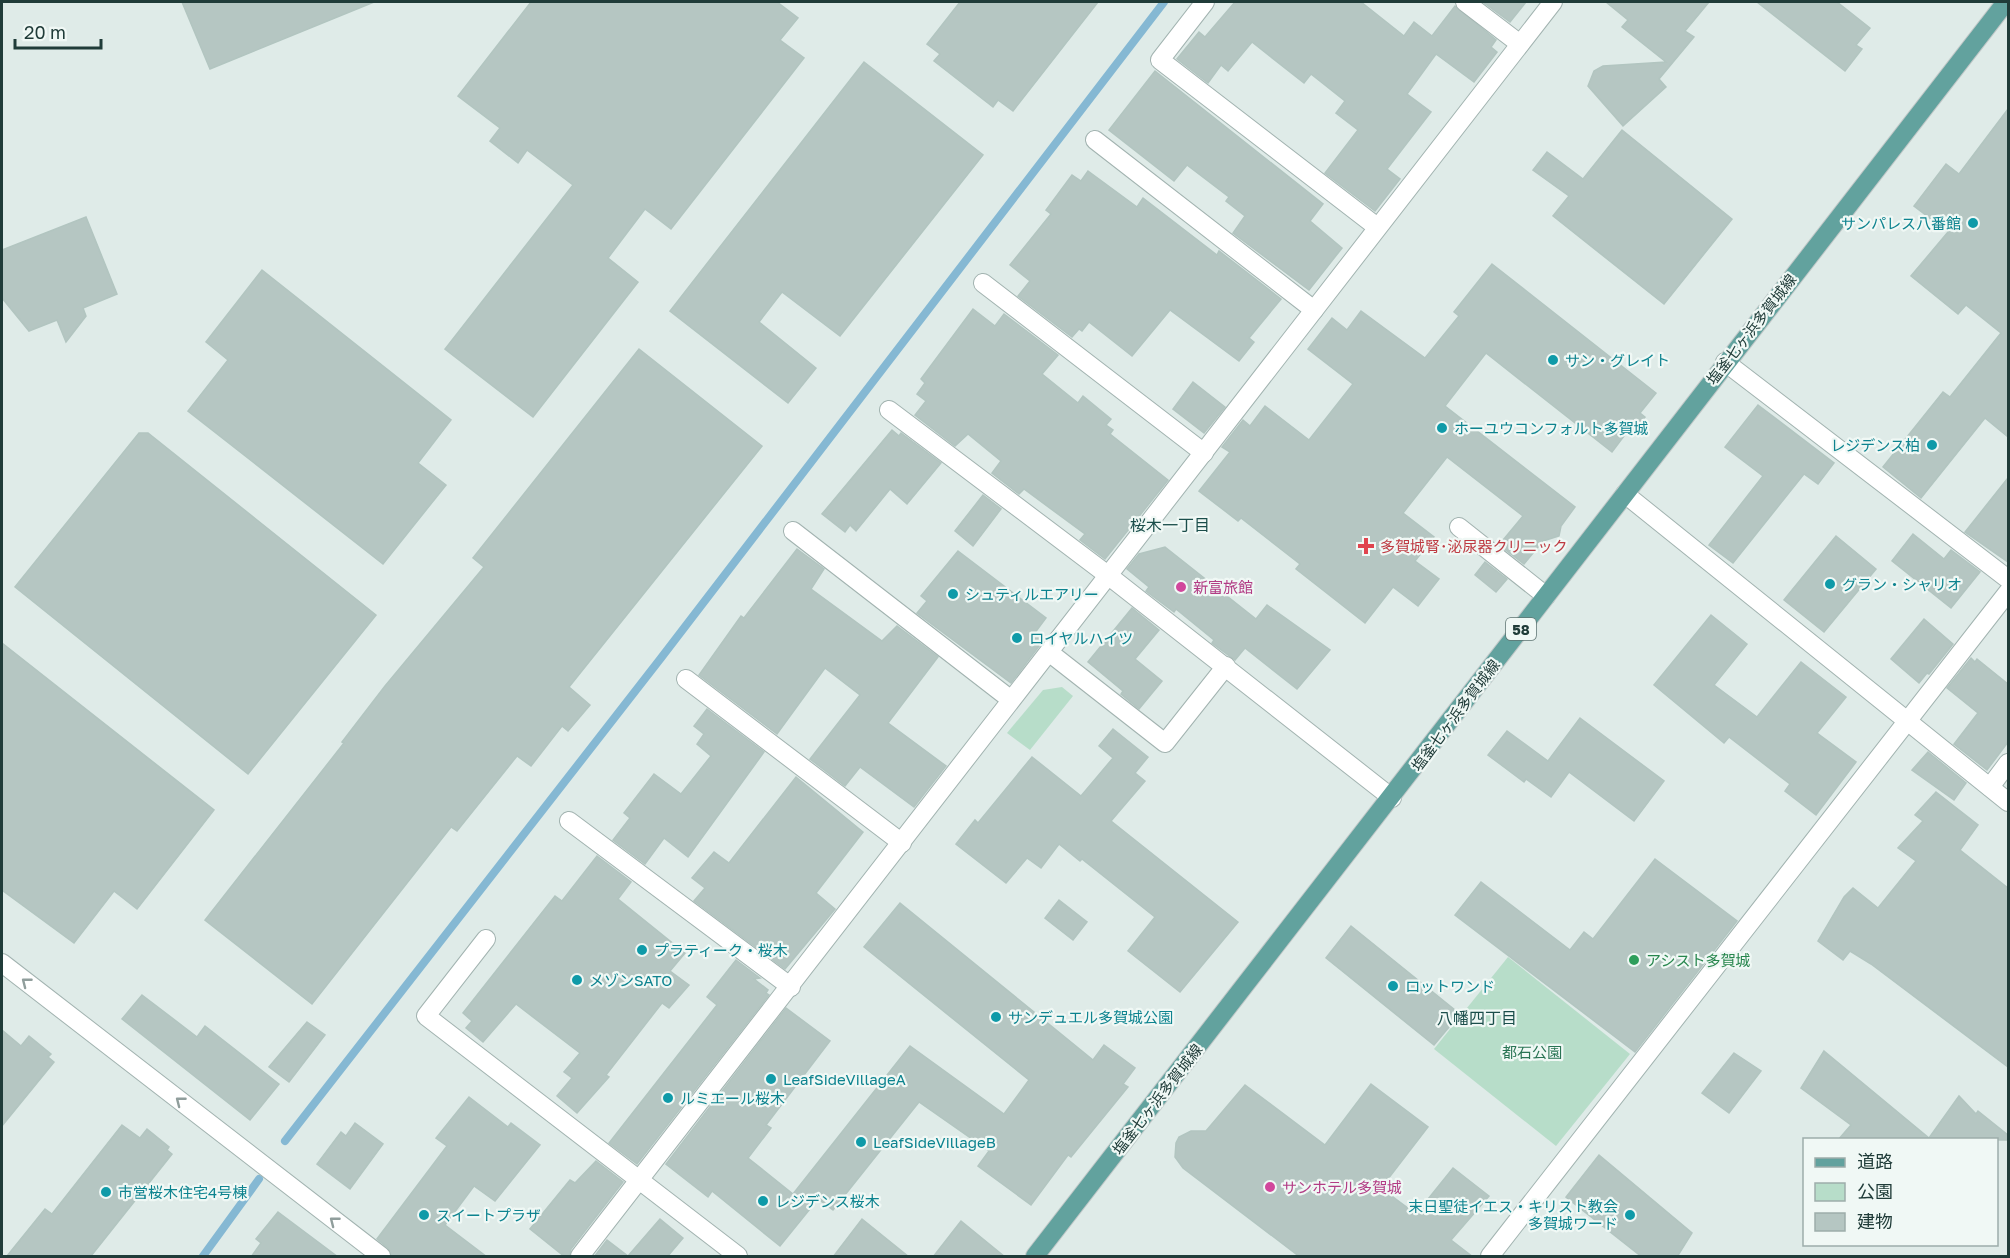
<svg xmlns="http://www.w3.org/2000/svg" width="2010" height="1258" font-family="'Golos Text','Noto Sans JP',sans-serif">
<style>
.green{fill:#b7ddc9}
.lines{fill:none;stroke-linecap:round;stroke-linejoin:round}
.stream{stroke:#85b8d3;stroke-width:8}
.building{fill:#b5c6c2;stroke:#b2c5c0;stroke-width:1.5}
.minor-casing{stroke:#a2b3b0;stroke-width:20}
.major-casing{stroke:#c1c8c8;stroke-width:20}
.minor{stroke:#fff;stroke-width:18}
.major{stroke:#62a29e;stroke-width:18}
.oneway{stroke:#909e9c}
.culture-dot{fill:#0f9aa8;stroke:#f0f8f5;stroke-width:2}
.health-dot{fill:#e0444e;stroke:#f0f8f5;stroke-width:2}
.hotel-dot{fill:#d1479c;stroke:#f0f8f5;stroke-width:2}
.leisure-dot{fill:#2e9e5b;stroke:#f0f8f5;stroke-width:2}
.labels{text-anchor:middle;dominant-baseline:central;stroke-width:4.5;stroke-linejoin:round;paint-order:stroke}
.shield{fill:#f0f8f5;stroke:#5e7471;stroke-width:1.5}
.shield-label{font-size:14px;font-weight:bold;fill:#203c39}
.culture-label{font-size:15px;fill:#0d838f;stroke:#f0f8f5;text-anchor:start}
.street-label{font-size:15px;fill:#203c39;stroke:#f0f8f5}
.health-label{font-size:15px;fill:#be3a42;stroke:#f0f8f5;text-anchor:start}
.hotel-label{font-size:15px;fill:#b23c85;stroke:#f0f8f5;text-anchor:start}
.leisure-label{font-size:15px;fill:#27864d;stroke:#f0f8f5;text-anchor:start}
.park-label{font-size:15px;fill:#297454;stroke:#f0f8f5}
.neighbourhood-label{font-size:16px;fill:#1b4e4b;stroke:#f0f8f5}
</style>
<rect width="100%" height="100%" fill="#dfebe8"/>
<g class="green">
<path d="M1062,687L1073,696L1030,750L1007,733L1043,690Z"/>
<path d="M1508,957L1630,1054L1556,1146L1434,1049Z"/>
</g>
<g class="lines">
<g class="stream">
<path d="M285,1141L661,658L1164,2"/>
<path d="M203,1256L259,1179"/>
</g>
</g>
<g class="building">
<path d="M182,2H374L210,69Z"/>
<path d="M531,2H777L798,18L780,40L804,58L671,229L645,209L608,258L638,282L533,417L445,349L573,185L527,150L518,163L490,141L500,128L458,96Z"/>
<path d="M960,2H1098L1013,111L998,100L993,107L934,61L940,54L927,44Z"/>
<path d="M1235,2H1361L1404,36L1414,22L1432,36L1455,6L1496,40L1491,47L1497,52L1474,82L1436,54L1407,94L1431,112L1387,169L1400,179L1375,211L1325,173L1358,130L1336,113L1345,101L1311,74L1304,83L1252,42L1228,71L1221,65L1208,83L1177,59L1199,32L1205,37Z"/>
<path d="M1483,2H1526L1510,22Z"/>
<path d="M1606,2H1709L1685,31L1694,37L1659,79L1666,87L1623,126L1588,86L1594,71L1603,66L1666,62L1622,27L1628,20Z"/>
<path d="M1757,2H1837L1870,28L1856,45L1862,49L1845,71Z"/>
<path d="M864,62L983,155L840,336L782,292L759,322L816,368L788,403L670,311Z"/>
<path d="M1155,71L1323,204L1310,221L1342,248L1309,290L1233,233L1245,216L1226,201L1229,197L1187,165L1174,181L1109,130Z"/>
<path d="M2008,109V437L1985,418L1921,498L1883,467L1943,392L1950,397L2001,333L1966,305L1958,314L1911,276L1948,232L1914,206L1946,164L1959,174Z"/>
<path d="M1622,130L1732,219L1664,304L1553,216L1569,196L1533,170L1547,152L1583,179Z"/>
<path d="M1088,171L1137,207L1143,198L1217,255L1219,251L1281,299L1249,338L1254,342L1239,361L1170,310L1132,356L1089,322L1082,331L1079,329L1072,337L1018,296L1030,281L1010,265L1051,214L1046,210L1072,175L1081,181Z"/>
<path d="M86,217L117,294L83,308L86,316L66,342L57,320L29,331L2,298V250Z"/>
<path d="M1492,264L1656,393L1640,413L1645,417L1631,435L1627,432L1612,452L1486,353L1445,406L1575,507L1561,526L1559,536L1543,541L1524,564L1499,545L1523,516L1447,457L1403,513L1434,537L1415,561L1439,579L1418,606L1393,587L1365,623L1296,569L1300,564L1241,518L1238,521L1199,491L1230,452L1222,447L1243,420L1250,426L1265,406L1309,440L1353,384L1308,349L1332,318L1347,330L1361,311L1425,358L1459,316L1454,312Z"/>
<path d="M262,270L451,420L418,463L446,485L383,564L188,411L228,360L206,342Z"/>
<path d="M973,309L995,326L1004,314L1058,355L1042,374L1078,403L1083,396L1111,419L1106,425L1113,430L1110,434L1168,480L1105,559L1080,540L1085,534L1024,489L1019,494L992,473L1001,461L968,434L955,446L915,415L926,401L917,394L925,383L921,379Z"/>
<path d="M639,349L762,446L569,687L590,705L568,731L562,726L531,766L517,756L457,831L451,827L312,1004L205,920L344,743L342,742L385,686L484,567L473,558Z"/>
<path d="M1193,382L1225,407L1204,433L1173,409Z"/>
<path d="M1758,405L1834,463L1818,484L1804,474L1733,563L1709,545L1763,476L1725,447Z"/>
<path d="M892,430L899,436L901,433L941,463L907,504L890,489L856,531L850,525L845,532L822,514Z"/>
<path d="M139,433H148L376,615L248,774L15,587Z"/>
<path d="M2008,478V562L1965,532Z"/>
<path d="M983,495L1001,509L973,546L955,531Z"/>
<path d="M1913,534L1944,559L1951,550L1980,572L1951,608L1892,561Z"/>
<path d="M1836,536L1876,569L1824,632L1784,600Z"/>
<path d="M1165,547L1256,619L1267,605L1330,650L1297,689L1245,648L1235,660L1228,655L1212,643L1214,640L1176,609L1174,612L1146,591L1149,587L1127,569L1139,554Z"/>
<path d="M797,549L824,569L811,589L882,641L897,626L938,657L888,723L946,766L914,807L860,767L845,786L810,759L860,695L825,668L777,734L699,675L741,616L744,618Z"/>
<path d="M958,551L1046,618L1034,634L1043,641L1011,683L917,613L927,601L921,596Z"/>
<path d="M1485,562L1507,579L1496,592L1475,575Z"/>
<path d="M1132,608L1159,630L1135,659L1162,681L1139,709L1121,694L1123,691L1088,662Z"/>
<path d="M1711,615L1747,644L1714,685L1757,717L1801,662L1846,697L1817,733L1856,762L1816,815L1785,791L1790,784L1729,737L1724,743L1654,685Z"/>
<path d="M1924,619L1953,644L1929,674L1927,673L1919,683L1891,659Z"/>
<path d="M2,643L214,810L137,909L114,891L74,943L2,890Z"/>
<path d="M1971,658L1975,662L1977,659L2008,684V742L1987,770L1954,744L1978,713L1947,688Z"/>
<path d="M707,709L764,752L688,857L664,838L645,864L613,840L630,818L624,813L654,774L681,794L711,756L697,744L704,734L694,726Z"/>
<path d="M1580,718L1664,781L1634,821L1569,772L1551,797L1526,779L1524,782L1488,755L1507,731L1548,761Z"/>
<path d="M1113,729L1148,757L1135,773L1145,781L1111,821L1238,922L1180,992L1128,951L1155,917L1082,859L1080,861L1059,844L1041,868L1027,858L1006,883L956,844L975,820L978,823L1032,757L1081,796L1113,758L1099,746Z"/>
<path d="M1928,752L1966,783L1954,800L1912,770Z"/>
<path d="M796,777L863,832L816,893L835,909L785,969L694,901L705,888L692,878L714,852L729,863Z"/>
<path d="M1936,792L1978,825L1960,850L2008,888V1067L1871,964L1850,951L1843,960L1818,941L1844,897L1853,888L1878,908L1916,861L1898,848L1923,821L1915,815Z"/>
<path d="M597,856L631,882L618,899L685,953L670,971L689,985L669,1008L662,1003L606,1075L609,1077L577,1113L557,1096L572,1078L564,1072L580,1053L516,1004L483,1042L466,1028L472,1021L463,1013L555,896L562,901Z"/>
<path d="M1655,859L1737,921L1635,1052L1455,915L1481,882L1570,950L1584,932L1593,939Z"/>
<path d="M1059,900L1087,922L1073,940L1045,918Z"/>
<path d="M900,903L1093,1060L1104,1045L1135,1068L1123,1084L1128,1087L1071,1157L1068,1155L1031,1205L978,1166L989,1151L919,1102L833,1210L818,1199L780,1246L712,1191L708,1197L666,1164L786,1008L830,1041L766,1125L771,1128L748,1158L793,1194L910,1046L1004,1114L1029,1080L864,947Z"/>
<path d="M1351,926L1460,1014L1434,1045L1326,958Z"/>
<path d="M736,960L760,978L754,979L768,990L766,993L769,995L637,1164L609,1143L717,1005L707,997Z"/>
<path d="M142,995L197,1037L205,1026L279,1084L250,1120L122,1019Z"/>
<path d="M307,1022L325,1035L289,1082L269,1067Z"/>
<path d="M2,1030L21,1046L29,1036L51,1054L48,1057L54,1062L2,1126Z"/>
<path d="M1824,1051L1929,1138L1959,1096L1976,1114L1978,1111L2008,1135V1140H1838L1851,1125L1801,1088Z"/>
<path d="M1734,1053L1761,1071L1729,1113L1702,1093Z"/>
<path d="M1371,1084L1428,1127L1381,1188L1416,1214L1453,1168L1489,1196L1451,1240L1473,1257H1300L1183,1168L1175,1157L1176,1143L1179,1137L1191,1131H1206L1245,1085L1325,1145Z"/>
<path d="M469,1097L508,1127L511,1123L540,1145L495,1201L474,1186L445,1225L487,1257H392L388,1248L377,1239L447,1146L436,1138Z"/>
<path d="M355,1123L383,1144L350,1189L317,1164L341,1132L346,1136Z"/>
<path d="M122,1125L140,1138L147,1129L169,1147L167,1150L172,1154L91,1256H7L45,1209L52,1214Z"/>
<path d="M1599,1155L1692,1233L1677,1257H1642L1566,1197Z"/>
<path d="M596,1161L623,1182L571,1249L569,1257H565L530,1229L570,1180L575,1183Z"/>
<path d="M278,1212L338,1257H251L261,1243L256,1239Z"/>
<path d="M660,1219L683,1238L667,1257H594L607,1240L628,1256Z"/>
<path d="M862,1219L909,1257H833Z"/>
<path d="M961,1221L1005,1257H933Z"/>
</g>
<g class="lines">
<defs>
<g id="minor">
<path d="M1205,2L1160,60L1377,227"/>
<path d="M1465,2L1520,44"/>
<path d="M1095,140L1314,310"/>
<path d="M983,283L1204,453"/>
<path d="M1725,362L2008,579"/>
<path d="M889,410L1109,576L1392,798"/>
<path d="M1625,494L2008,802"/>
<path d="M1459,527L1546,596"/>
<path d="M793,531L1010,699"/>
<path d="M1050,653L1165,743L1226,666"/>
<path d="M686,679L902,843"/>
<path d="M1990,787L2008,763"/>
<path d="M569,821L791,987"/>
<path d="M486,939L426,1016L738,1256"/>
<path d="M2,963L381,1256"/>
<path d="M580,1256L1553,2"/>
<path d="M1490,1256L2008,592"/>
</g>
<path id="major" d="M1035,1256L2006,2"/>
</defs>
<use href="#minor" class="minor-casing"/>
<use href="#major" class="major-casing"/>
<use href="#minor" class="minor"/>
<use href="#major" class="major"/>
</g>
<defs><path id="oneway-chevron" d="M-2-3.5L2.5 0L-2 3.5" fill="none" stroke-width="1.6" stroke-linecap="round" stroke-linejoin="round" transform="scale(1.5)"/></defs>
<g class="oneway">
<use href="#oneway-chevron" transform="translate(26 982) rotate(-142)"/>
<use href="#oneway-chevron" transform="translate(180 1101) rotate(-142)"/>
<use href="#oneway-chevron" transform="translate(334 1221) rotate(-142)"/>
</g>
<g class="culture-dot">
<circle cx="1973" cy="223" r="6"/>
<circle cx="1553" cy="360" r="6"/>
<circle cx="1442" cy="428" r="6"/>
<circle cx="1932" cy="445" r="6"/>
<circle cx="1830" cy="584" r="6"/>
<circle cx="953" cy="594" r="6"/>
<circle cx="1017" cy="638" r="6"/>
<circle cx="642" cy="950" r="6"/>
<circle cx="577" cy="980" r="6"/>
<circle cx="1393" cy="986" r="6"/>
<circle cx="996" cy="1017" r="6"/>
<circle cx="771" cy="1079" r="6"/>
<circle cx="668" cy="1098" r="6"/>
<circle cx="861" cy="1142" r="6"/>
<circle cx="106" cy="1192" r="6"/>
<circle cx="763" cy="1201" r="6"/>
<circle cx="424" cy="1215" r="6"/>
<circle cx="1630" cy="1215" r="6"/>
</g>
<path class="health-dot" d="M1363 537h6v6h6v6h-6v6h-6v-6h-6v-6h6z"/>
<g class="hotel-dot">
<circle cx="1181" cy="587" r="6"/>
<circle cx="1270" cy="1187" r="6"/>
</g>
<circle class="leisure-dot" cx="1634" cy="960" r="6"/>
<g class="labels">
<rect class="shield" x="1506" y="618" width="30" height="22" rx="4.5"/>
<g class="shield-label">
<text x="1521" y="629">58</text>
</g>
<g class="culture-label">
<text x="1961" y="223" text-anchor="end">サンパレス八番館</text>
<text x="1565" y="360">サン・グレイト</text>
<text x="1454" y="428">ホーユウコンフォルト多賀城</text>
<text x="1920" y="445" text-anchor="end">レジデンス柏</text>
<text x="1842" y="584">グラン・シャリオ</text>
<text x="965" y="594">シュティルエアリー</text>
<text x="1029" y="638">ロイヤルハイツ</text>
<text x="654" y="950">プラティーク・桜木</text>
<text x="589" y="980">メゾンSATO</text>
<text x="1405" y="986">ロットワンド</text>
<text x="1008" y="1017">サンデュエル多賀城公園</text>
<text x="783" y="1079">LeafSideVillageA</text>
<text x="680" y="1098">ルミエール桜木</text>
<text x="873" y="1142">LeafSideVillageB</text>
<text x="118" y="1192">市営桜木住宅4号棟</text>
<text x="775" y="1201">レジデンス桜木</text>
<text x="1618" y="1206" text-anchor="end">末日聖徒イエス・キリスト教会<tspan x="1618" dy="17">多賀城ワード</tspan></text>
<text x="436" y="1215">スイートプラザ</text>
</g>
<g class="street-label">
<text transform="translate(1751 329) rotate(-52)">塩釜七ヶ浜多賀城線</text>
<text transform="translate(1455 715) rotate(-53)">塩釜七ヶ浜多賀城線</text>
<text transform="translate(1157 1099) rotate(-52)">塩釜七ヶ浜多賀城線</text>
</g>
<g class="health-label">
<text x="1380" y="546">多賀城腎･泌尿器クリニック</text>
</g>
<g class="hotel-label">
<text x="1193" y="587">新富旅館</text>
<text x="1282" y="1187">サンホテル多賀城</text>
</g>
<g class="leisure-label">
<text x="1646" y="960">アシスト多賀城</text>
</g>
<g class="park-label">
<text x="1532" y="1052">都石公園</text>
</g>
<g class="neighbourhood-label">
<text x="1170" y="525">桜木一丁目</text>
<text x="1477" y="1018">八幡四丁目</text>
</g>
</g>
<rect width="2010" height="1258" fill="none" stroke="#203c39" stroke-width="6"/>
<rect x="1803" y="1138" width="195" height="108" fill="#f0f8f5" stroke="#9dadaa" stroke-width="1.5"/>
<rect x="1815" y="1158" width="30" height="9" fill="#62a29e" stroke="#9dadaa" stroke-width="1.5"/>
<text x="1857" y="1168" font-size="18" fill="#203c39">道路</text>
<rect x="1815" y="1183" width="30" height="18" fill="#b7ddc9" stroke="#9dadaa" stroke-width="1.5"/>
<text x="1857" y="1198" font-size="18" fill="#203c39">公園</text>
<rect x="1815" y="1213" width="30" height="18" fill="#b5c6c2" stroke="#9dadaa" stroke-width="1.5"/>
<text x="1857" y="1228" font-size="18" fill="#203c39">建物</text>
<path d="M15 39v9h86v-9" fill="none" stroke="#203c39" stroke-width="3"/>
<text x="24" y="39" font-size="18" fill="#203c39" stroke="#f0f8f5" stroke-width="4.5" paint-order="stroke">20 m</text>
</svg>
